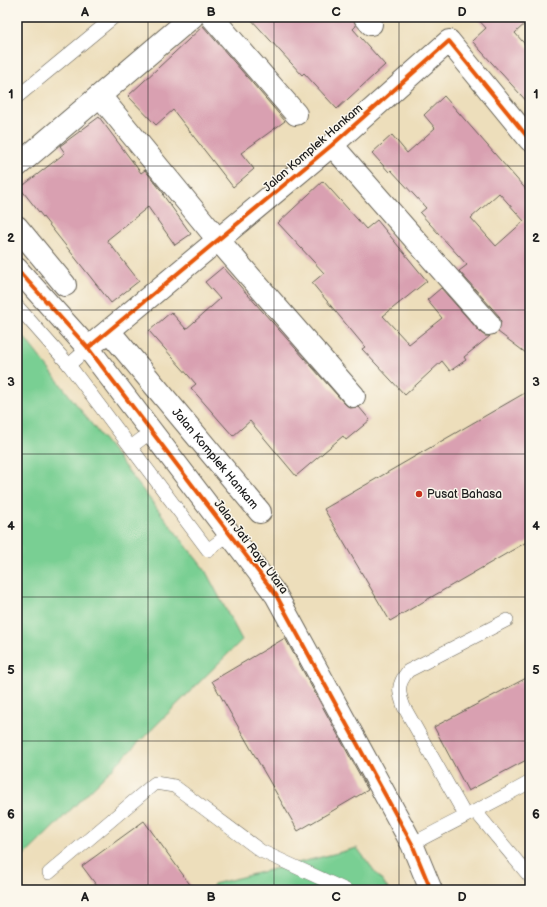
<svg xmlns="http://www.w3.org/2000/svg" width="547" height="907" font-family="'Balsamiq Sans',sans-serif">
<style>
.green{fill:#79cf93;stroke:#4a7658}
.building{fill:#d9a0b1;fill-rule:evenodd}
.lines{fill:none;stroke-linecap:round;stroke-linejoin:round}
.service-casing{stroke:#656054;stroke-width:14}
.minor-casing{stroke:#656054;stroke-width:24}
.tertiary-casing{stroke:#656054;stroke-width:24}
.service{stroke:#fff;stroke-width:13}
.minor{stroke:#fff;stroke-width:22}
.tertiary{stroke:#fff;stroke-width:22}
.cycleway-casing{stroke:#fbf7ec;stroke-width:6}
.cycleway{stroke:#e8590c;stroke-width:4}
.grid{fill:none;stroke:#1c1c1c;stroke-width:1;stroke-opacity:0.55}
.poi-dot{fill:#c8321e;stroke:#fbf7ec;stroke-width:1.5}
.labels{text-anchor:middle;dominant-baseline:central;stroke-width:3;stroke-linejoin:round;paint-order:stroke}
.street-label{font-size:12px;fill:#1c1c1c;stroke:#fbf7ec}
.poi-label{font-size:12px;fill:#1c1c1c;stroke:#fbf7ec;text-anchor:start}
.neatline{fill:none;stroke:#1c1c1c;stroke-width:1.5}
.grid-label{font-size:13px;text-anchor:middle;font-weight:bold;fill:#1c1c1c}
</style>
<rect width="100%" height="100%" fill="#fbf7ec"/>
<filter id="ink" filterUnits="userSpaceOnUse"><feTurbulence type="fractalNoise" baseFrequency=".025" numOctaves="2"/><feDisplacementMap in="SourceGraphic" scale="8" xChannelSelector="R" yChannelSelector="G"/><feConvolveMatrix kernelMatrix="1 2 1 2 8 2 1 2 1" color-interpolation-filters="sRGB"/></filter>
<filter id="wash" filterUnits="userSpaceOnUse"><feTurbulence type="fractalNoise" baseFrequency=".012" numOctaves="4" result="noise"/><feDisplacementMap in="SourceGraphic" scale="16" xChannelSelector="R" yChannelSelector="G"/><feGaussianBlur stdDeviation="0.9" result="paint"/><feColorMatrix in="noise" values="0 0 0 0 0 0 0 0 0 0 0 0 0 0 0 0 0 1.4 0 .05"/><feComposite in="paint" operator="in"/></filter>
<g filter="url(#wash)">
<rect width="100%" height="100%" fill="#eddebb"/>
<g class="green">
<path d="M17,328L205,570L242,640L17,863Z"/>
<path d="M357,848L389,890H211L214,884Z"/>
</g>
<g id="blocks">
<g class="building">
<path d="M249,17H353L356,26L353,29L385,65L337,109L304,73L302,75Z"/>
<path d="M476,17H530V19L515,33L530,50V105L472,41L486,28Z"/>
<path d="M203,26L285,121L241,153L254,169L233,187L173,110L156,125L128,96Z"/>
<path d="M444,96L530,194V356L498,332L501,322L499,316L459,271L467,265L420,213L426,208L391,170L389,172L372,153L392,135L407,153L435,128L424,115ZM499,193L524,221L496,246L471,218Z"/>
<path d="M99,117L141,173L145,170L164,194L163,195L191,234L175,245L148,207L107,240L139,281L111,303L20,188L65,153L60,146Z"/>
<path d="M323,181L366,229L377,220L427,281L383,316L409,344L442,318L427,300L441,288L480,332L485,336H490L464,357L466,360L450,371L442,361L405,395L362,349L365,347L312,283L324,273L278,223Z"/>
<path d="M223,267L345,404L350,408L359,407L370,420L346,440L343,436L296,476L250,421L233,436L191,388L196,384L149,331L171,312L186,329L220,299L205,282Z"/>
<path d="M530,390V540L390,621L324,509Z"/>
<path d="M285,638L368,790L298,831L212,681Z"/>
<path d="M530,676V758L468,791L434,727Z"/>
<path d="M144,821L194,890H100L82,866Z"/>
</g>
</g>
</g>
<g filter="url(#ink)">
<use href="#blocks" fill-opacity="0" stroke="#656054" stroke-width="1"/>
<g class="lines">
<defs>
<g id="service">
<path d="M17,97L114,17"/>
<path d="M17,306L69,365L208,550L229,534"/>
<path d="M69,365L88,348"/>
<path d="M131,447L152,431"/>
<path d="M476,812L530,877"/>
<path d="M465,815L404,707C398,691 397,685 408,671L507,620"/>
<path d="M412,844C451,823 491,804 530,782"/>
<path d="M49,873L155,783L174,786L261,851L346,890"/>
</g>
<g id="minor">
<path d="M212,17L296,114"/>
<path d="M365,17L371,24"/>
<path d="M100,96L219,241L354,396"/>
<path d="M332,145L489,324"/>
<path d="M17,166L192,17"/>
<path d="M17,227L65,285"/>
<path id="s1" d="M109,331L260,512"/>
<path d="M88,348L332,145L449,41L530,140"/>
</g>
<path id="tertiary" d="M17,269L88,348L276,595L412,844L431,890"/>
</defs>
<use href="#service" class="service-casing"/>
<use href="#minor" class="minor-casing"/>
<use href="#tertiary" class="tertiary-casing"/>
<use href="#service" class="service"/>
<use href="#minor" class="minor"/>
<use href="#tertiary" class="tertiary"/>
<defs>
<g id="cycleway">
<path d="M17,269L88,348L276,595L412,844L431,890"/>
<path d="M88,348L332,145L449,41L530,140"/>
</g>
</defs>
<use href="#cycleway" class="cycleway-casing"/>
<use href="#cycleway" class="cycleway"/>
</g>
</g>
<path class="grid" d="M148,17V890M274,17V890M399,17V890M17,166H530M17,310H530M17,454H530M17,597H530M17,741H530"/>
<circle class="poi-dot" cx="419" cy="494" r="4"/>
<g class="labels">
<g class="street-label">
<text transform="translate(313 148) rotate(-41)">Jalan Komplek Hankam</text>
<text stroke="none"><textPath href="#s1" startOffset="166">Jalan Komplek Hankam</textPath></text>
<text transform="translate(251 547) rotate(53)">Jalan Jati Raya Utara</text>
</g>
<g class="poi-label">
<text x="427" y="494">Pusat Bahasa</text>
</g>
</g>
<rect width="547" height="907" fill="none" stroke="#fbf7ec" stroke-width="44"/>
<rect x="22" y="22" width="503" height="863" class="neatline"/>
<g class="grid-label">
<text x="85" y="16">A</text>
<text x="211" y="16">B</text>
<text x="336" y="16">C</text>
<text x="462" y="16">D</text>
<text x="11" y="98">1</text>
<text x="536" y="98">1</text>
<text x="11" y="242">2</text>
<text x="536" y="242">2</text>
<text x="11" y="386">3</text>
<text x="536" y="386">3</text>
<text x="11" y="530">4</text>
<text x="536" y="530">4</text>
<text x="11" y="674">5</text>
<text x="536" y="674">5</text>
<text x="11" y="818">6</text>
<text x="536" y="818">6</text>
<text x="85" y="901">A</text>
<text x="211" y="901">B</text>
<text x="336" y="901">C</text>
<text x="462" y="901">D</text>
</g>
</svg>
